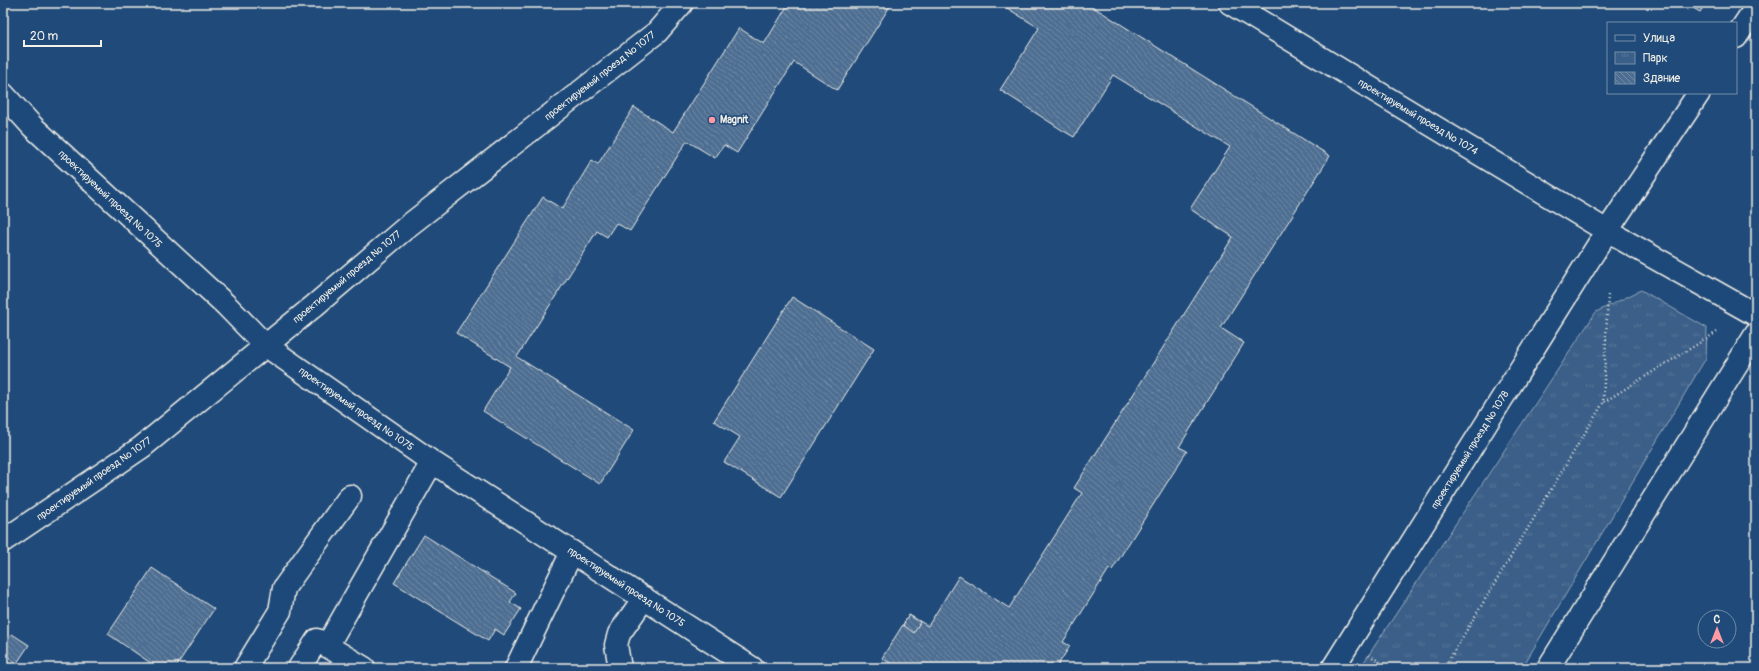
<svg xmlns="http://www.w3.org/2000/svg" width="1759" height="671" font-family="Pangolin,sans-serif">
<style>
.park{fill:url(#park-tufts);stroke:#97a8b8}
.building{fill:url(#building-back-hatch);stroke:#f4f1e8}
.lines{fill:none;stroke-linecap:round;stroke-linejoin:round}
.minor-casing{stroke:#f4f1e8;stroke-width:25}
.path{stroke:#f4f1e8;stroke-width:2.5;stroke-dasharray:1 3;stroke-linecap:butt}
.minor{stroke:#1f4a7a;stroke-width:22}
.poi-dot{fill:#ff9aa2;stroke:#1f4a7a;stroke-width:1.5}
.labels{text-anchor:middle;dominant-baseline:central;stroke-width:3;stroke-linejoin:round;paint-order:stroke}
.street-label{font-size:10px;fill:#f4f1e8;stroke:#1f4a7a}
.poi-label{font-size:10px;font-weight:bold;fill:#f4f1e8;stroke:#1f4a7a;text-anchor:start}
</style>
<defs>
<pattern id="park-tufts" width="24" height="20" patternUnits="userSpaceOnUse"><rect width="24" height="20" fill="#3a5f88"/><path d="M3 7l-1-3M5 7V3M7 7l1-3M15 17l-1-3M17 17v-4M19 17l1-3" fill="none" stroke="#577699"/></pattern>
<pattern id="building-back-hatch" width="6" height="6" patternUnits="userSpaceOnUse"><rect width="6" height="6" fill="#4d6e92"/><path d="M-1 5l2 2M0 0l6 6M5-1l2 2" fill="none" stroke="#708aa6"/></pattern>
</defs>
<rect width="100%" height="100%" fill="#1f4a7a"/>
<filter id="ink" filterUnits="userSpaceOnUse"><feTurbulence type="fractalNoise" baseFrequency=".025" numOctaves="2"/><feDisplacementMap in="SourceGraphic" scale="8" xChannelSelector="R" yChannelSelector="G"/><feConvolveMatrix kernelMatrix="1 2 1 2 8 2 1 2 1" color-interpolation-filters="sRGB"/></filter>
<g filter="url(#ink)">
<path class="park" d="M1641,290L1707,328L1706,358L1522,668H1360L1596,312Z"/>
<g class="building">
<path d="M789,3H892L837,90L794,62L737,153L724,145L715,158L687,141L630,231L616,223L607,237L597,231L517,357L634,430L600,484L483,411L510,367L456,333L543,197L562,209L592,160L598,164L634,107L673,132L739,28L764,44Z"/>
<path d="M999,3H1087L1330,156L1221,328L1244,343L1179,447L1187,451L1112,570L1109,569L1063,642L1070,646L1056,668H898L882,658L909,615L928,626L959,576L1009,608L1082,493L1074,488L1233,237L1190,209L1230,147L1113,75L1074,137L1062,130L1000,90L1039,28Z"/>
<path d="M1444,3H1469L1461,6H1451Z"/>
<path d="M1685,3H1706L1700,12Z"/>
<path d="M792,297L874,349L781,497L724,462L740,437L714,421Z"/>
<path d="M424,535L516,593L510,602L521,609L504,635L495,629L488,641L394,583Z"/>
<path d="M152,568L214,609L175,668H158L108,634Z"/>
<path d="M909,615L920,622L914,633L903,625Z"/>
<path d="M12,634L29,645L17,663L3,654V647Z"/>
</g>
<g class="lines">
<defs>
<g id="minor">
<path d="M1230,3L1607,231L1756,315"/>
<path d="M1736,37L1756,7"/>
<path d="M3,94L33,127L226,305L265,345L432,462L752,668"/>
<path d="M3,541L142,447L314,306L408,226L657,32L682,3"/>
<path d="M327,646L432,462"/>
<path d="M245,668L280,611L284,588L350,496"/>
<path d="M299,668L317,640L364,668"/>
<path d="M516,668L572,552"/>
<path d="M620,668L616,645L619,634L644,598"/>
<path d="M1333,668L1607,231L1699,93"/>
<path d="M1548,668L1756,334"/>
</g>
</defs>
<use href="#minor" class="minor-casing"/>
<g class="path">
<path d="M1687,10L1692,3"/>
<path d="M1604,402L1717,332"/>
<path d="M1369,655L1389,668"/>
<path d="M1444,668L1603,403L1608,295"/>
</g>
<use href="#minor" class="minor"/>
</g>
</g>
<circle class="poi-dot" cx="712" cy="120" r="4"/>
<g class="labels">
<g class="street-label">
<text transform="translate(600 76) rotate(-38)">проектируемый проезд № 1077</text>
<text transform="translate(1418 117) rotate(31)">проектируемый проезд № 1074</text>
<text transform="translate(110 199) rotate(43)">проектируемый проезд № 1075</text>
<text transform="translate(347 277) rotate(-40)">проектируемый проезд № 1077</text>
<text transform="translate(356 409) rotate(35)">проектируемый проезд № 1075</text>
<text transform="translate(1470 450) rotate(-58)">проектируемый проезд № 1078</text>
<text transform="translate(94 479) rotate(-35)">проектируемый проезд № 1077</text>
<text transform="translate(626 587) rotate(33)">проектируемый проезд № 1075</text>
</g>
<g class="poi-label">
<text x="720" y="120">Magnit</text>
</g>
</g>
<rect width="1759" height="671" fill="none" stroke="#1f4a7a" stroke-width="16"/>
<rect x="8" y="8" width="1743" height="655" fill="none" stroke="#f4f1e8" stroke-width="1.5" filter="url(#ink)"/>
<rect x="1607" y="22" width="130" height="72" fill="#1f4a7a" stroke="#748da6"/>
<rect x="1615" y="35" width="20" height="6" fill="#1f4a7a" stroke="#748da6"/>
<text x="1643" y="42" font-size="12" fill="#f4f1e8">Улица</text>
<rect x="1615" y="52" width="20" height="12" fill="url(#park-tufts)" stroke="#748da6"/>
<text x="1643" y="62" font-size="12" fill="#f4f1e8">Парк</text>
<rect x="1615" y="72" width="20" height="12" fill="url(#building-back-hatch)" stroke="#748da6"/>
<text x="1643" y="82" font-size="12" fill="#f4f1e8">Здание</text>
<g transform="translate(1717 629)"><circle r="19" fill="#1f4a7a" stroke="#748da6"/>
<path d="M0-3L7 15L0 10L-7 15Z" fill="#ff9aa2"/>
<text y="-6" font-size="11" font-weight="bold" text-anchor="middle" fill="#f4f1e8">С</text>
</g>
<path d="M24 40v6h77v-6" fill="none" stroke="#f4f1e8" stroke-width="2"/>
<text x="30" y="40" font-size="12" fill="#f4f1e8" stroke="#1f4a7a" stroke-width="3" paint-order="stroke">20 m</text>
</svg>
